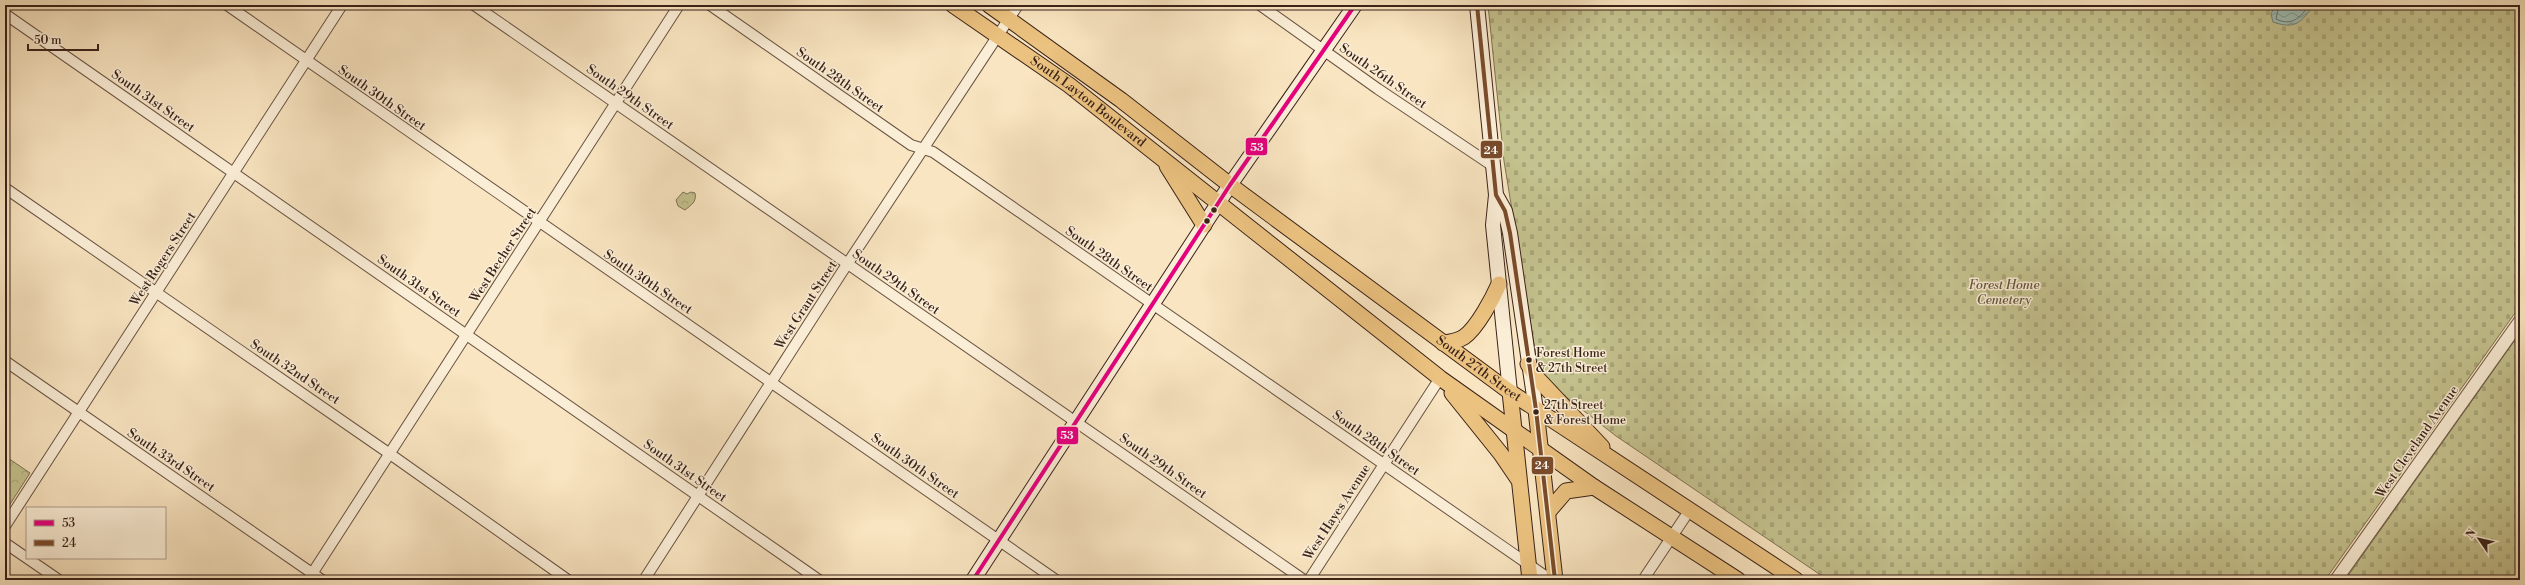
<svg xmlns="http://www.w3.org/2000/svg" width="2525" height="585" font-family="'Libre Bodoni',serif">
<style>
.cemetery{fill:url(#cemetery-stones);stroke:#7e7253}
.park{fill:url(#park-crowns);stroke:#7e7253}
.water{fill:url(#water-waves);stroke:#768077}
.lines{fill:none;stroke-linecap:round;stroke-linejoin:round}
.shore{stroke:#6c7067;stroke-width:1}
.minor-casing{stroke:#695342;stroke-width:12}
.tertiary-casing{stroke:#695342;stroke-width:14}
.secondary-casing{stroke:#392218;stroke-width:16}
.primary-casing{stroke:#392218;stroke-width:17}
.minor{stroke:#fbeed7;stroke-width:10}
.tertiary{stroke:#fbeed7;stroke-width:12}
.secondary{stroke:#fbeed7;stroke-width:14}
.primary{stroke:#ecc280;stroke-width:15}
.bus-1-casing{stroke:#fbeed7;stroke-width:7}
.bus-2-casing{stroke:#fbeed7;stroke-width:7}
.bus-1{stroke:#e5007d;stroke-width:4}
.bus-2{stroke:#7a4b2a;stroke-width:4}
.bus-dot{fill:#392218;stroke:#fbeed7;stroke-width:1.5}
.labels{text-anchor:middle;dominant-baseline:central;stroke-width:3;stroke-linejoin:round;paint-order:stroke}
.bus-label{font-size:12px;fill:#392218;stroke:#fbeed7;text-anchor:start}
.street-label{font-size:13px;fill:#392218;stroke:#fbeed7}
.park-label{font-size:13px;font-style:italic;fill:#63523b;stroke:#fbeed7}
.line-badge{stroke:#fbeed7;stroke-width:1.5}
.badge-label{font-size:11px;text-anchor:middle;font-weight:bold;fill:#fff}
</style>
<defs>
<pattern id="cemetery-stones" width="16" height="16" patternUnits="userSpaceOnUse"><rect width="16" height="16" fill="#c4c28e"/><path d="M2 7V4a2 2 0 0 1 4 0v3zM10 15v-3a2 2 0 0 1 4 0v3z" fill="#a9a67a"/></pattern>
<pattern id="park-crowns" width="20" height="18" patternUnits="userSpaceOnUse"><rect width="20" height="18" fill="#c4c28e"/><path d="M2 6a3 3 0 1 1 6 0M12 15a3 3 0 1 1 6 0" fill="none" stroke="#a9a67a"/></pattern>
<pattern id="water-waves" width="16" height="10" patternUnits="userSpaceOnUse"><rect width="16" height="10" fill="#9ebfb6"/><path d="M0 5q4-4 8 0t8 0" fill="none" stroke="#829b93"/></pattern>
</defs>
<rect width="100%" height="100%" fill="#f9e5c1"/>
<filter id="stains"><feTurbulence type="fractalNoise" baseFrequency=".005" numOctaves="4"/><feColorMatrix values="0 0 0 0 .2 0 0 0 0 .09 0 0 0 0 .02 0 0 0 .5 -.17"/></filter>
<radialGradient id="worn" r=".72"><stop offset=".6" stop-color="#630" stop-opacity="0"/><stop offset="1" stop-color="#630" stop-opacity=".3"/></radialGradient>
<g class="cemetery">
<path d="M1488,5H2520V306L2325,580H1828L1616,436L1543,379L1538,369L1504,161Z"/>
<path d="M2520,333V580H2345Z"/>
</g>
<g class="park">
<path d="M683,192L687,194L691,192L695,193C697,202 691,205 685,210L678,206L676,200Z"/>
<path d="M5,456L30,473L5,512Z"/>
</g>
<path class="water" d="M2275,5H2314C2301,22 2296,30 2273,22L2271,14Z"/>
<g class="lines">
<path class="shore" d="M2279,5L2276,19C2292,27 2301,17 2309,5"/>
<defs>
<g id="minor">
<path d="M227,5L1056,580"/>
<path d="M474,5L1304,580"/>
<path d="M710,5L911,145L933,152L1551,580"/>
<path d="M1260,5L1378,89L1493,166"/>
<path d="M5,14L819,580"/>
<path d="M5,188L390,454L568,580"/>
<path d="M5,361L322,580"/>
<path d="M5,526L342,5"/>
<path d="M5,543L59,580"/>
<path d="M308,580L679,5"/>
<path d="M644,580L842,272L1018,5"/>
<path d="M1309,580L1440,378"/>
<path d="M1643,580L1689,511"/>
</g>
<path id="tertiary" d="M2336,580L2520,321"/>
<g id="secondary">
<path d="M1477,5L1496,195L1493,225L1510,392"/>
<path d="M1496,195L1505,211L1510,233L1536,410"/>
<path d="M973,580L1230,185L1355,5"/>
</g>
<g id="primary">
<path id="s1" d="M953,5L1069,85L1440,378L1594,487L1738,580"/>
<path id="s2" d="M989,5L1121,100L1230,185L1510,392L1796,580"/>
<path d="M1167,166L1204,225"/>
<path d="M1443,343C1451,342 1458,341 1464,337C1477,328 1493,298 1499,284"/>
<path d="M1528,364L1538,379L1602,447"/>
<path d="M1510,392L1530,580"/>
<path d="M1452,393L1501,454L1518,479"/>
<path d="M1536,410L1555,580"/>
<path d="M1548,512L1566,491L1594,487"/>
</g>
</defs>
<use href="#minor" class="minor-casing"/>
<use href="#tertiary" class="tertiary-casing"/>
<use href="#secondary" class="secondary-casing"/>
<use href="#primary" class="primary-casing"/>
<use href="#minor" class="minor"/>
<use href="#tertiary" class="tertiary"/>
<use href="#secondary" class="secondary"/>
<use href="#primary" class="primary"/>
<defs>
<path id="bus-1" d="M973,580L1230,185L1355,5"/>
<path id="bus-2" d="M1477,5L1496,195L1505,211L1510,233L1536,410L1555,580"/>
</defs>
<use href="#bus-1" class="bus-1-casing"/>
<use href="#bus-2" class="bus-2-casing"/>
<use href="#bus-1" class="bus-1"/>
<use href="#bus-2" class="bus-2"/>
</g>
<g class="bus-dot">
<circle cx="1214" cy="210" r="3.5"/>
<circle cx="1207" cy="221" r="3.5"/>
<circle cx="1529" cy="360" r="3.5"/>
<circle cx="1536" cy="412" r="3.5"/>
</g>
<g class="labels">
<g class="bus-label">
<text x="1536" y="353">Forest Home<tspan x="1536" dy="15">&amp; 27th Street</tspan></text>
<text x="1544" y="405">27th Street<tspan x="1544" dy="15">&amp; Forest Home</tspan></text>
</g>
<g class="street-label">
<text transform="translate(1383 76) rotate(35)">South 26th Street</text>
<text transform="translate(840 80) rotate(35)">South 28th Street</text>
<text transform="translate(630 97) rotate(35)">South 29th Street</text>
<text transform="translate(382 98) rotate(35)">South 30th Street</text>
<text transform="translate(153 101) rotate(35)">South 31st Street</text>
<text stroke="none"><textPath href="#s1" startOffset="166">South Layton Boulevard</textPath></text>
<text transform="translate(503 255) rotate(-57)">West Becher Street</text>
<text transform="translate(163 259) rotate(-57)">West Rogers Street</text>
<text transform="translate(1109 259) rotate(35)">South 28th Street</text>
<text transform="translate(648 282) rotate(34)">South 30th Street</text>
<text transform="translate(896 282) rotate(35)">South 29th Street</text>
<text transform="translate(419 286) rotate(35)">South 31st Street</text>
<text transform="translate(806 305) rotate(-57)">West Grant Street</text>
<text stroke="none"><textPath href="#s2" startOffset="610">South 27th Street</textPath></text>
<text transform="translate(295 372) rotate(34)">South 32nd Street</text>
<text transform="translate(2417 442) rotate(-55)">West Cleveland Avenue</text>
<text transform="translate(1376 443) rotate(35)">South 28th Street</text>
<text transform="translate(171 460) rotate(34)">South 33rd Street</text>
<text transform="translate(915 466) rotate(35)">South 30th Street</text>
<text transform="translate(1163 466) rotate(35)">South 29th Street</text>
<text transform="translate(685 471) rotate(35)">South 31st Street</text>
<text transform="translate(1337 512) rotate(-57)">West Hayes Avenue</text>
</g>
<g class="park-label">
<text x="2004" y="285">Forest Home<tspan x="2004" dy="15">Cemetery</tspan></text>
</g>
</g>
<g class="line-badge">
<rect x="1245" y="137" width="23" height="19" rx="4" fill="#e5007d"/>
<rect x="1480" y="140" width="23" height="19" rx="4" fill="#7a4b2a"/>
<rect x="1056" y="426" width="23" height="19" rx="4" fill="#e5007d"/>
<rect x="1531" y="456" width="23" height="19" rx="4" fill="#7a4b2a"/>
</g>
<g class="badge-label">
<text x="1257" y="151">53</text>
<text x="1491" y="154">24</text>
<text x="1067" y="439">53</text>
<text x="1542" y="469">24</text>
</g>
<rect width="2525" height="585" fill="none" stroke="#f9e5c1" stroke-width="20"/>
<rect x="6" y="6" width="2513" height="573" fill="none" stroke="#392218" stroke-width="2"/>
<rect x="10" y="10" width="2505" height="565" fill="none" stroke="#392218"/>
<rect x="26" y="507" width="140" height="52" fill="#fbeed7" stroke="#ad9c8b"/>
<rect x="34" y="520" width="20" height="6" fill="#e5007d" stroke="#ad9c8b"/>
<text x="62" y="527" font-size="12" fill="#392218">53</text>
<rect x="34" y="540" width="20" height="6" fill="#7a4b2a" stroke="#ad9c8b"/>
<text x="62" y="547" font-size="12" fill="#392218">24</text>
<g transform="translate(2479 539) rotate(304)" stroke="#fbeed7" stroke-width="3" paint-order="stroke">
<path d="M0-3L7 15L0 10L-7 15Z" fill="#392218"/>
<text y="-6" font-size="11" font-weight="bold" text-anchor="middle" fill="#392218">N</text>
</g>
<path d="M28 44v6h70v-6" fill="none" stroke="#392218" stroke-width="2"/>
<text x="34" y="44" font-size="12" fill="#392218" stroke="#fbeed7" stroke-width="3" paint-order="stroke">50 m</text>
<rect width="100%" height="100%" filter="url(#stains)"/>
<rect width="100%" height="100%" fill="url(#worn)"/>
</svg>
